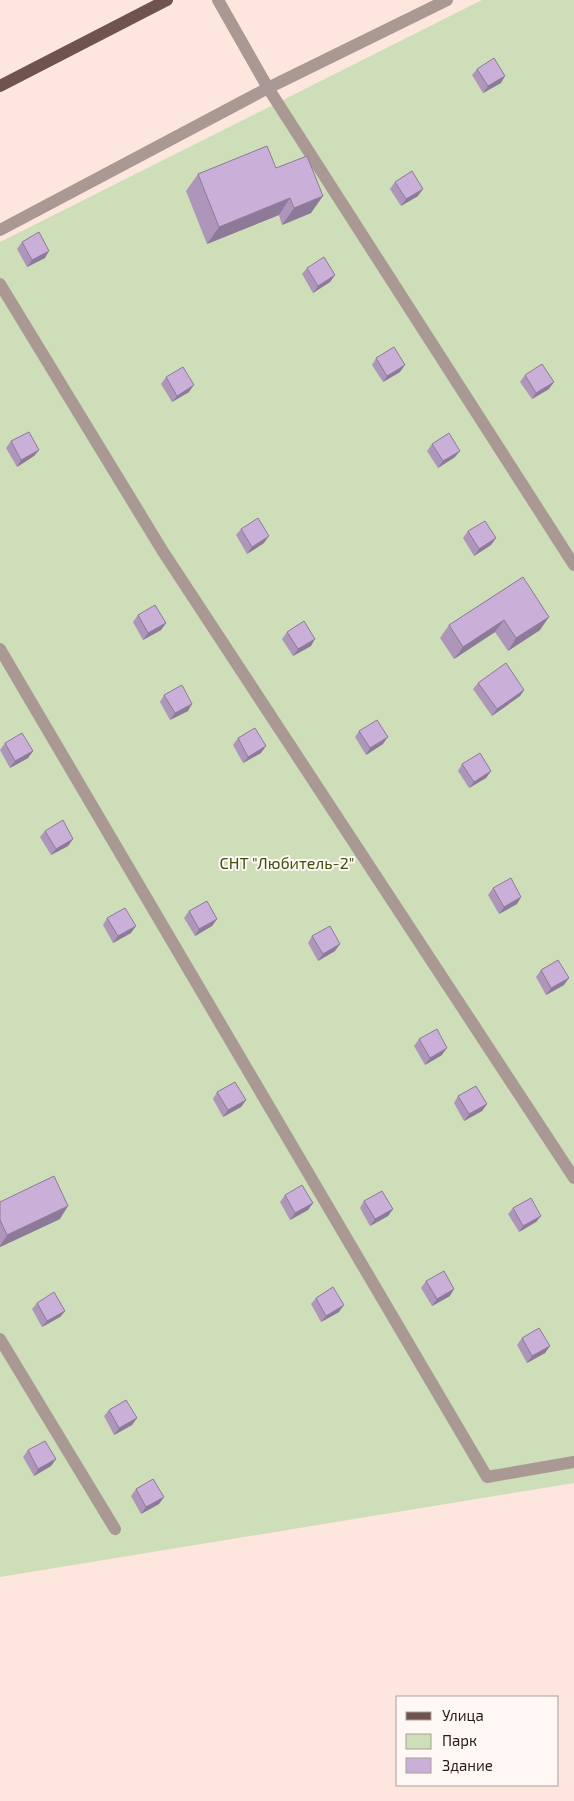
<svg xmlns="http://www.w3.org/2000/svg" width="574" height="1801" font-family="'Exo 2',sans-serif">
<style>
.green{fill:#cddeb8}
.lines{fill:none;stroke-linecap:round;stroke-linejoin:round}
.lane{stroke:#a99894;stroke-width:12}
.primary{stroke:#70534e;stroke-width:12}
.wall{fill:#ae96bb}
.shaded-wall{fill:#8d7a98}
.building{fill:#caafd9;stroke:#8d7a98}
.labels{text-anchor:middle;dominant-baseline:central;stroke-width:4;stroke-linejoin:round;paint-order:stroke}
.park-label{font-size:16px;fill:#3a520e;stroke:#fff7f4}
</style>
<rect width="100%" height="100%" fill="#fde6dd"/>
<path class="green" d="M482,0H574V1483L0,1577V242Z"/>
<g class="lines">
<g class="lane">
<path d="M218,0L268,88L574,565"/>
<path d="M0,230L268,88L447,0"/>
<path d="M0,284L162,550L574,1178"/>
<path d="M0,649L487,1477L574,1462"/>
<path d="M0,1339L115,1529"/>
</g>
<path class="primary" d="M0,86L167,0"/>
</g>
<g class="wall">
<path d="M477,69L501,83L483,93L472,75Z"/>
<path d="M276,168L311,213L282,225L279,215L207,244L186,191L198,174Z"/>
<path d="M395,182L418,196L401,206L390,189Z"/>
<path d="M22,242L45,258L27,267L17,249Z"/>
<path d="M307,268L335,275L330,282L313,293L302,274Z"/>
<path d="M376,358L400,372L383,382L372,365Z"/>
<path d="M525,375L549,389L532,399L520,382Z"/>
<path d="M166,377L189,392L172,402L161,384Z"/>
<path d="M11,441L39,450L34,456L17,467L6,448Z"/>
<path d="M432,444L455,457L438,468L427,451Z"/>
<path d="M241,529L264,543L247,554L236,535Z"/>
<path d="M468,531L496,538L491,545L474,556L463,538Z"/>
<path d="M523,577L540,630L508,651L495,632L454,659L440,638L449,625Z"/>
<path d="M138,615L166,623L161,630L143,640L133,622Z"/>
<path d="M287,632L311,646L293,656L282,639Z"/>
<path d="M478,683L524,690L520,696L492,716L473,689Z"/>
<path d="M164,695L188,711L170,720L160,702Z"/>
<path d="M359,731L383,744L366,755L355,737Z"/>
<path d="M238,738L261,753L243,763L233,745Z"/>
<path d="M5,743L33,751L28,758L10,768L0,750Z"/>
<path d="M462,764L491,771L486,778L469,788L458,771Z"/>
<path d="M45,831L73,839L68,846L51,855L40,837Z"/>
<path d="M493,888L521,897L517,904L499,914L488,895Z"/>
<path d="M189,911L217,919L212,926L195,936L184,918Z"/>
<path d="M107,918L131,933L113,943L103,925Z"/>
<path d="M312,936L335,951L318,961L308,943Z"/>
<path d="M541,970L564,985L546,995L536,977Z"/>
<path d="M419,1039L442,1055L425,1065L414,1046Z"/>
<path d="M217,1092L246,1100L241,1107L223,1117L213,1099Z"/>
<path d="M458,1096L487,1104L482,1111L464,1121L454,1103Z"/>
<path d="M285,1195L313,1203L308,1210L290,1220L280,1202Z"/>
<path d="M364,1201L393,1209L388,1216L370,1226L360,1208Z"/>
<path d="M0,1202L60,1219L0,1247Z"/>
<path d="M513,1208L541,1216L536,1222L519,1232L508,1214Z"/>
<path d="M426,1281L450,1296L432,1306L421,1288Z"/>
<path d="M316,1298L339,1312L321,1322L311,1304Z"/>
<path d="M37,1303L65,1311L60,1317L42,1327L32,1309Z"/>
<path d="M522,1338L550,1346L545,1353L527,1363L517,1345Z"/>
<path d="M109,1410L137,1418L132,1425L114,1435L104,1416Z"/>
<path d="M28,1450L56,1459L51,1466L34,1476L23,1457Z"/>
<path d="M136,1489L164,1497L159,1504L141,1514L131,1496Z"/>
</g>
<g class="shaded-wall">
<path d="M505,76L501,83L483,93L488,86Z"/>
<path d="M423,189L418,196L401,206L406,199Z"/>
<path d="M323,196L311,213L282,225L294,208Z"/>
<path d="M290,198L279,215L207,244L219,227Z"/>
<path d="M49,251L45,258L27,267L32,260Z"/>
<path d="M335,275L330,282L313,293L318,286Z"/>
<path d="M405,365L400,372L383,382L387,376Z"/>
<path d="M554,382L549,389L532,399L536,393Z"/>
<path d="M194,385L189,392L172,402L177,396Z"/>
<path d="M39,450L34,456L17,467L21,460Z"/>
<path d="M460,451L455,457L438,468L443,461Z"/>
<path d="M269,536L264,543L247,554L252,547Z"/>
<path d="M496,538L491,545L474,556L479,549Z"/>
<path d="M549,617L540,630L508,651L516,638Z"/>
<path d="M504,620L495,632L454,659L463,647Z"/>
<path d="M166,623L161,630L143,640L148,633Z"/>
<path d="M315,639L311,646L293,656L298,649Z"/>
<path d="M524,690L520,696L492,716L497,709Z"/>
<path d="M192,704L188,711L170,720L175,713Z"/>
<path d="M388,737L383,744L366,755L370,748Z"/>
<path d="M266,746L261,753L243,763L248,757Z"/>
<path d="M33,751L28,758L10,768L15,761Z"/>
<path d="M491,771L486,778L469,788L474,782Z"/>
<path d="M73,839L68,846L51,855L56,849Z"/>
<path d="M521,897L517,904L499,914L504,907Z"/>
<path d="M217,919L212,926L195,936L199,929Z"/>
<path d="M136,926L131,933L113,943L118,936Z"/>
<path d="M340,944L335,951L318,961L323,954Z"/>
<path d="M569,978L564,985L546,995L551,988Z"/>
<path d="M447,1048L442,1055L425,1065L430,1058Z"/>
<path d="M246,1100L241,1107L223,1117L228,1110Z"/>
<path d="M487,1104L482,1111L464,1121L469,1114Z"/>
<path d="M313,1203L308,1210L290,1220L295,1213Z"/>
<path d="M68,1206L60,1219L0,1247V1246L7,1235Z"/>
<path d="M393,1209L388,1216L370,1226L375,1219Z"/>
<path d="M541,1216L536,1222L519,1232L523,1226Z"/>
<path d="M454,1289L450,1296L432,1306L437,1299Z"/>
<path d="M344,1305L339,1312L321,1322L326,1316Z"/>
<path d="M65,1311L60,1317L42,1327L47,1321Z"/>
<path d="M550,1346L545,1353L527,1363L532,1356Z"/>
<path d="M137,1418L132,1425L114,1435L119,1428Z"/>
<path d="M56,1459L51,1466L34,1476L38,1469Z"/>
<path d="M164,1497L159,1504L141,1514L146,1507Z"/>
</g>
<g class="building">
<path d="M494,58L505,76L488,86L477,69Z"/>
<path d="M267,146L276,168L307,156L323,196L294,208L290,198L219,227L198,174Z"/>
<path d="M412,171L423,189L406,199L395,182Z"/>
<path d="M39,232L49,251L32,260L22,242Z"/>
<path d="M324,257L335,275L318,286L307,268Z"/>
<path d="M394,347L405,365L387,376L376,358Z"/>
<path d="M542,364L554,382L536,393L525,375Z"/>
<path d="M183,367L194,385L177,396L166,377Z"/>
<path d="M29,432L39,450L21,460L11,441Z"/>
<path d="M449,433L460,451L443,461L432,444Z"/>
<path d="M258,518L269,536L252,547L241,529Z"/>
<path d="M485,521L496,538L479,549L468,531Z"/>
<path d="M523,577L549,617L516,638L504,620L463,647L449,625Z"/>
<path d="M155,605L166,623L148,633L138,615Z"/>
<path d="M304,621L315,639L298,649L287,632Z"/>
<path d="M506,663L524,690L497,709L478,683Z"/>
<path d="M182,685L192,704L175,713L164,695Z"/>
<path d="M377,720L388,737L370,748L359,731Z"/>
<path d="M255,728L266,746L248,757L238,738Z"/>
<path d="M22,733L33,751L15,761L5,743Z"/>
<path d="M480,753L491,771L474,782L462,764Z"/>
<path d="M63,820L73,839L56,849L45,831Z"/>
<path d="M511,878L521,897L504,907L493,888Z"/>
<path d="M207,901L217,919L199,929L189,911Z"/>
<path d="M125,908L136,926L118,936L107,918Z"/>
<path d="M330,926L340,944L323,954L312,936Z"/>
<path d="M558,960L569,978L551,988L541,970Z"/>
<path d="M437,1029L447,1048L430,1058L419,1039Z"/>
<path d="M235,1082L246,1100L228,1110L217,1092Z"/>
<path d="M476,1086L487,1104L469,1114L458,1096Z"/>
<path d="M54,1176L68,1206L7,1235L0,1220V1202Z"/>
<path d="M302,1185L313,1203L295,1213L285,1195Z"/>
<path d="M382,1191L393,1209L375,1219L364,1201Z"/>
<path d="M531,1198L541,1216L523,1226L513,1208Z"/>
<path d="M444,1271L454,1289L437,1299L426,1281Z"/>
<path d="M333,1287L344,1305L326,1316L316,1298Z"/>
<path d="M54,1292L65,1311L47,1321L37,1303Z"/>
<path d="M539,1328L550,1346L532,1356L522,1338Z"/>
<path d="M126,1400L137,1418L119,1428L109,1410Z"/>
<path d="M45,1441L56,1459L38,1469L28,1450Z"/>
<path d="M153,1479L164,1497L146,1507L136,1489Z"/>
</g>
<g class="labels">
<g class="park-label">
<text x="287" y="862">СНТ "Любитель-2"</text>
</g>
</g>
<rect x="396" y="1696" width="162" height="90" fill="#fff7f4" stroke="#a99f9b"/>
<rect x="406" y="1712" width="25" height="8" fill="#70534e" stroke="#a99f9b"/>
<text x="442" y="1721" font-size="15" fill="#281b16">Улица</text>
<rect x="406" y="1734" width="25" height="15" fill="#cddeb8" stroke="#a99f9b"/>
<text x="442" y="1746" font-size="15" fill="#281b16">Парк</text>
<rect x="406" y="1758" width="25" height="15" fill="#caafd9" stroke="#a99f9b"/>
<text x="442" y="1771" font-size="15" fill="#281b16">Здание</text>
</svg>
